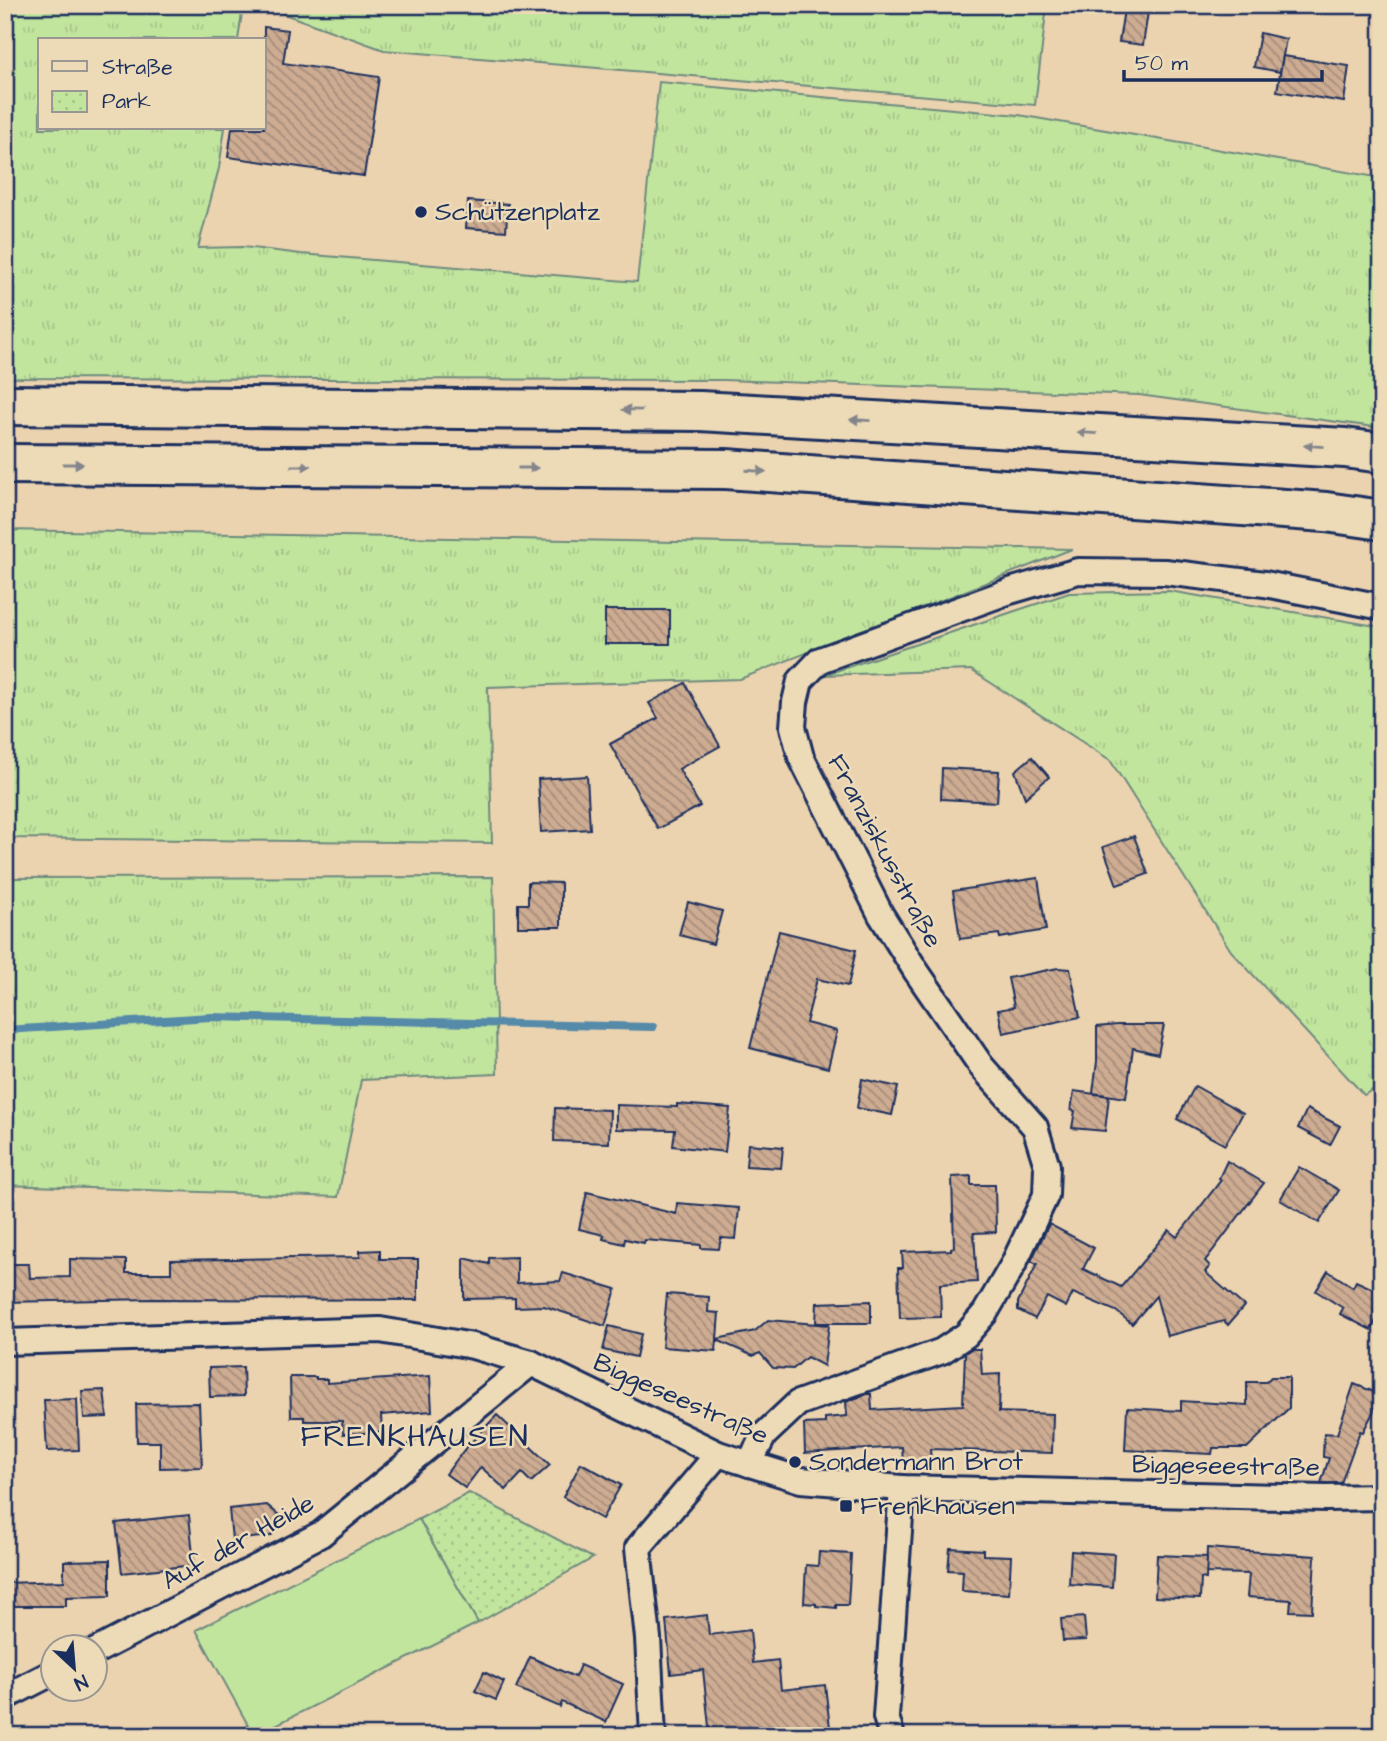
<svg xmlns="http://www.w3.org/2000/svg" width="1387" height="1741" font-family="'Architects Daughter',sans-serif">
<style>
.grass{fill:url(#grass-tufts);stroke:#6e8a7e;stroke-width:2}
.park{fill:url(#park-dots);stroke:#6e8a7e;stroke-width:2}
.pitch{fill:#c2e59e;stroke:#6e8a7e;stroke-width:2}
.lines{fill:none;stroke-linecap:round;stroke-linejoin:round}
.stream{stroke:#558aa9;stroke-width:8}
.building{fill:url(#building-back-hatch);stroke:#1b2f5e;stroke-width:2}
.street-casing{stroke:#1b2f5e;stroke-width:30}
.highway-casing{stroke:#1b2f5e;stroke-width:44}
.street{stroke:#eddbb8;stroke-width:24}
.highway{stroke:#eddbb8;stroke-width:38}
.oneway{fill:#84858b}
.poi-dot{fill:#1b2f5e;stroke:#eddbb8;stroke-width:2.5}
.labels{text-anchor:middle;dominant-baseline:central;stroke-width:5;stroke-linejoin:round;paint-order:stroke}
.poi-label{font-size:26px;fill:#1b2f5e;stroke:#eddbb8;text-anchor:start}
.street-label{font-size:26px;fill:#1b2f5e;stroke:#eddbb8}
.quarter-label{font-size:30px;letter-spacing:2px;fill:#1b2f5e;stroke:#eddbb8}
</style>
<defs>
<pattern id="grass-tufts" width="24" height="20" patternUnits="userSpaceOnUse" patternTransform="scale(1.75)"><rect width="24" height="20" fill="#c2e59e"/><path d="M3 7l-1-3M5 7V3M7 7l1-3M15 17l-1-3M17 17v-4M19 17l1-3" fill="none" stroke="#a6c58a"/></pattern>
<pattern id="park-dots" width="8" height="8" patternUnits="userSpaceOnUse" patternTransform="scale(1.75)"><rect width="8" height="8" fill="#c2e59e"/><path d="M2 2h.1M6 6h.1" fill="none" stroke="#a6c58a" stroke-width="1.8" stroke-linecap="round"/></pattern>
<pattern id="building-back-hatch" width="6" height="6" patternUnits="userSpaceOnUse" patternTransform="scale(1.75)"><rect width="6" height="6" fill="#cdac92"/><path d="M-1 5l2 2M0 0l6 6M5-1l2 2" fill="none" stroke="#a68c7a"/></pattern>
</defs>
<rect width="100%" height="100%" fill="#ecd3af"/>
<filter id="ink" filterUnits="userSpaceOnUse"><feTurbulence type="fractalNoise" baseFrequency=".0143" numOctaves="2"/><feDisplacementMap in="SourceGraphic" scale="14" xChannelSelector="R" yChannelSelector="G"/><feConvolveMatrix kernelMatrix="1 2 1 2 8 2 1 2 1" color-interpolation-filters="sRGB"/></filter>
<g filter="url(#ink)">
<g class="grass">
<path d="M5,5H220L242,13L238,40H40V128H225L219,168L198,248L243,247L301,254L637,282L659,82L1019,115L1382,178V428L1139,395L724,380L5,378Z"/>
<path d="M259,5H1047L1035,105L384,50Z"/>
<path d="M5,530L1072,549L740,679L488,687L492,843L5,838Z"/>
<path d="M1169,591L1382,627V1084L1364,1095L1231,951L1110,760L971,670L824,675L1069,593Z"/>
<path d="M493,877L497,1074L361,1080L338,1197L5,1185V878Z"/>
</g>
<path class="park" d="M469,1493L593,1558L478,1623L419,1519Z"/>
<path class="pitch" d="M419,1519L478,1623L254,1736L196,1630Z"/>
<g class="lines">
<path class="stream" d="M5,1030L211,1017L653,1027"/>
</g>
<g class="building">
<path d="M1124,9L1148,12L1143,45L1119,42Z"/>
<path d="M264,27L288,30L283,63L379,77L364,176L228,157L232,128H264Z"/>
<path d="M1260,33L1286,39L1280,72L1254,67Z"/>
<path d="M1283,56L1349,66L1344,102L1277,91Z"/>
<path d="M468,201L508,204L506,231L466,228Z"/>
<rect x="605" y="610" width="65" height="34"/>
<path d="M685,683L720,746L679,769L700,806L658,829L610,744L658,718L649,703Z"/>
<path d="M1032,757L1049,777L1025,798L1015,771Z"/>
<path d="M942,768L999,771L997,802L941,799Z"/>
<path d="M587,776L590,829L541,832L538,779Z"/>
<path d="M1134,836L1148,874L1117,885L1103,847Z"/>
<path d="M1038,878L1046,930L1000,938L999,934L960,939L953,891Z"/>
<path d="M528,882L561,883V927H518V904H528Z"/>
<path d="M688,902L722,911L713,944L679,935Z"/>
<path d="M779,931L856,950L848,986L817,979L806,1023L837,1031L828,1068L750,1048Z"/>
<path d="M1058,968L1070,969L1080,1017L1003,1033L998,1010L1014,1007L1008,978Z"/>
<path d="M1117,1025H1164L1158,1054L1133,1048L1126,1098L1093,1093L1097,1061V1027Z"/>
<path d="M862,1079L898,1087L892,1115L857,1108Z"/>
<path d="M1195,1086L1243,1113L1225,1145L1177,1119Z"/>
<path d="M1074,1091L1109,1096L1105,1131L1072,1128L1075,1111L1071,1110Z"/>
<path d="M677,1104L730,1108L725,1152L673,1146L675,1130L616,1129V1105L677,1107Z"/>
<path d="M555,1108L610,1110L609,1143L554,1141Z"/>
<path d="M1307,1109L1340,1126L1330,1145L1298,1128Z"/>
<path d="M748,1144L783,1147L781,1168L746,1166Z"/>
<path d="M1227,1161L1264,1183L1205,1261L1210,1266L1205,1272L1244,1306L1228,1325L1224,1321L1167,1336L1156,1296L1132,1324L1116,1311L1073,1293L1066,1307L1047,1297L1035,1319L1018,1310V1302L1037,1264L1031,1261L1049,1224L1094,1248L1083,1269L1121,1287L1169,1230L1177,1237L1221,1180L1219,1178Z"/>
<path d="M1299,1167L1339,1190L1319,1223L1280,1200Z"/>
<path d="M971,1176V1185H995L996,1232L974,1233L977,1282L940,1284L941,1317L900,1318L898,1268H903L902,1252L951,1250V1248L954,1247L952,1177Z"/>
<path d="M587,1192L676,1214L677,1203L739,1208L736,1239L721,1238L719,1249L701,1248V1245L645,1240L644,1243L625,1239L624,1244L603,1239L604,1235L579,1229Z"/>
<path d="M380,1250V1259H418V1300L153,1299L5,1302V1264H29L30,1278L70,1277V1259L126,1260V1273H171V1260L360,1257V1251Z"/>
<path d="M517,1257V1283L560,1281L563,1273L616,1289L605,1326L544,1306L515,1307V1298L464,1299V1258L489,1264V1258Z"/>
<path d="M1328,1271L1353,1287L1356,1281L1382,1293V1310L1371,1330L1340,1314L1343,1308L1316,1291Z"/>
<path d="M667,1294L709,1297L708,1312L719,1313L717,1339L755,1331L768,1320L829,1325L824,1366L807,1357L793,1369L773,1368L760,1353L753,1356L717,1340L716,1351L662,1347Z"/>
<path d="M871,1301V1323H816L817,1303Z"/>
<path d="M609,1326L641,1334L636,1357L603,1350Z"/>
<path d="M971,1349H980L982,1375L1000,1374L999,1412L1053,1414L1052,1453L930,1449L931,1460L903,1462L902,1447L805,1453L804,1424L825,1423V1418L847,1416L846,1402L867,1394H871L872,1410L963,1405L965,1353Z"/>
<path d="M243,1367L244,1396L210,1397L209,1368Z"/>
<path d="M430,1376L432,1411L381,1415L382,1432L343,1434L342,1421H304V1417H291L290,1377H316V1379H327V1383Z"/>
<path d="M1271,1377H1289V1408L1247,1448H1213L1212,1454L1125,1450L1127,1408L1181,1411V1401L1247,1405V1382H1266Z"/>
<path d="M1354,1384L1382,1395L1363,1432L1360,1431L1341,1483H1321L1329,1458L1323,1457L1324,1433L1337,1434Z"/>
<path d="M104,1390L107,1417L84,1418L82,1391Z"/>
<path d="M77,1399L79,1450L47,1451L44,1400Z"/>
<path d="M199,1403L202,1467L160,1468V1442H137L136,1404Z"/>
<path d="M497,1415L550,1465L531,1482L522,1473L506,1490L481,1467L465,1488L446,1474L464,1450Z"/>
<path d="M581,1463L621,1485L602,1519L563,1497Z"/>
<path d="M267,1505L279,1515L280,1523L271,1536L232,1540L229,1509Z"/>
<path d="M189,1515L194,1565L122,1573L116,1523Z"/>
<path d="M950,1548L983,1550V1555L1011,1556L1009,1594L962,1591L963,1571L948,1570Z"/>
<path d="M1207,1548L1315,1556L1312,1612L1290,1611L1291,1600L1247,1597L1249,1574L1206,1573Z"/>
<path d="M1071,1551L1114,1554L1112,1587L1069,1584Z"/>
<path d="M819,1552L851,1554L848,1605H836V1608L816,1606V1604L804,1603L806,1565L818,1566Z"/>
<path d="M1157,1555L1207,1557L1206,1579L1201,1578L1200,1599L1155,1597Z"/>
<path d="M110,1560V1596L66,1597V1606H5V1583L64,1581V1561Z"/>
<path d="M707,1615L709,1635L750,1630L753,1663L778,1660L781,1690L825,1685L831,1736H710L703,1670L671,1674L666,1620Z"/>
<path d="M1084,1617L1086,1640L1063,1641L1061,1619Z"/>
<path d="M530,1657L575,1677L580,1665L623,1684L606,1722L562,1702L560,1707L516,1688Z"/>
<path d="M484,1672L504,1682L496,1700L475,1691Z"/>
</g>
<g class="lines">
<defs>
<g id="street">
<path d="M5,1342L380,1330L473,1346L531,1363L718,1454L801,1480L902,1488L1326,1498L1382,1497"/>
<path d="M749,1464L764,1435L798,1403L942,1351L966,1335L985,1313L1013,1265L1046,1195L1047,1166L1035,1127L982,1067L916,971L881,915L801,757L793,727L795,702L800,681L820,660L1010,591L1078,571L1165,572L1265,584L1382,607"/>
<path d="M94,1652L321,1534L531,1363"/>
<path d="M5,1697L52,1673"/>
<path d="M653,1736L648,1638L638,1548L718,1454"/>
<path d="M892,1736L886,1717L902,1488"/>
</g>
<g id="highway">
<path d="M5,405L700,411L1345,448L1382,453"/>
<path d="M5,464L726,469L1326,512L1382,520"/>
</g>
</defs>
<use href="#street" class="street-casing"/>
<use href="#highway" class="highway-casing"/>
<use href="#street" class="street"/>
<use href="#highway" class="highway"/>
</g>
<defs><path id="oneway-solid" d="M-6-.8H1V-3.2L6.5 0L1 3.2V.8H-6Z" transform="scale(1.75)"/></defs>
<g class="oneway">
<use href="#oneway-solid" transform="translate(632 410) rotate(-179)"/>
<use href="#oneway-solid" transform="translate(860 420) rotate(-177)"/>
<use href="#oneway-solid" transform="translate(1087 433) rotate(-177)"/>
<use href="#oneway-solid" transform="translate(1314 446) rotate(-177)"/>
<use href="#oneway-solid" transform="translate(73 464)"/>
<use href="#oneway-solid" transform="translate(301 466)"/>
<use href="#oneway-solid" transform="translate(528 468)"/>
<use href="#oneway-solid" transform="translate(756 471) rotate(4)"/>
</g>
</g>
<g class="poi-dot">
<circle cx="421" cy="212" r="7"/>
<circle cx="795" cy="1462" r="7"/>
<rect x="839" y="1499" width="14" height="14" rx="3.5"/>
</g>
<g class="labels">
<g class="poi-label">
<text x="435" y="212">Schützenplatz</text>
<text x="809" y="1462">Sondermann Brot</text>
<text x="860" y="1506">Frenkhausen</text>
</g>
<g class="street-label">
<text transform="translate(885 851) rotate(62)">Franziskusstraße</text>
<text transform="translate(681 1399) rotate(24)">Biggeseestraße</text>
<text transform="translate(1226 1466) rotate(1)">Biggeseestraße</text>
<text transform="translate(238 1542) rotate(-29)">Auf der Heide</text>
</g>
<g class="quarter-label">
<text x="415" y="1437">FRENKHAUSEN</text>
</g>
</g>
<rect width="1387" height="1741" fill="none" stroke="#eddbb8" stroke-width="28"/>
<rect x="14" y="14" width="1359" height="1713" fill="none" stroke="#1b2f5e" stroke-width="2.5" filter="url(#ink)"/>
<rect x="38" y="38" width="228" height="91" fill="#eddbb8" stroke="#999694" stroke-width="2"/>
<rect x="52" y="61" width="35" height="10" fill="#eddbb8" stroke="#999694" stroke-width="2"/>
<text x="102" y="74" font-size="21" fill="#1b2f5e">Straße</text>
<rect x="52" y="91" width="35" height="21" fill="url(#park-dots)" stroke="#999694" stroke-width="2"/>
<text x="102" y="108" font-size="21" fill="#1b2f5e">Park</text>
<g transform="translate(74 1668) rotate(154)"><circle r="33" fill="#eddbb8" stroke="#999694" stroke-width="2"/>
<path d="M0-5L12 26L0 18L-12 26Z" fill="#1b2f5e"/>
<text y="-10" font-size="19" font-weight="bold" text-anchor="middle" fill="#1b2f5e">N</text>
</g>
<path d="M1124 70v10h198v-10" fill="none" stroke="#1b2f5e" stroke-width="3.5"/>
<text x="1135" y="70" font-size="21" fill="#1b2f5e" stroke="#eddbb8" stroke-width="5" paint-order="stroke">50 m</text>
</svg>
